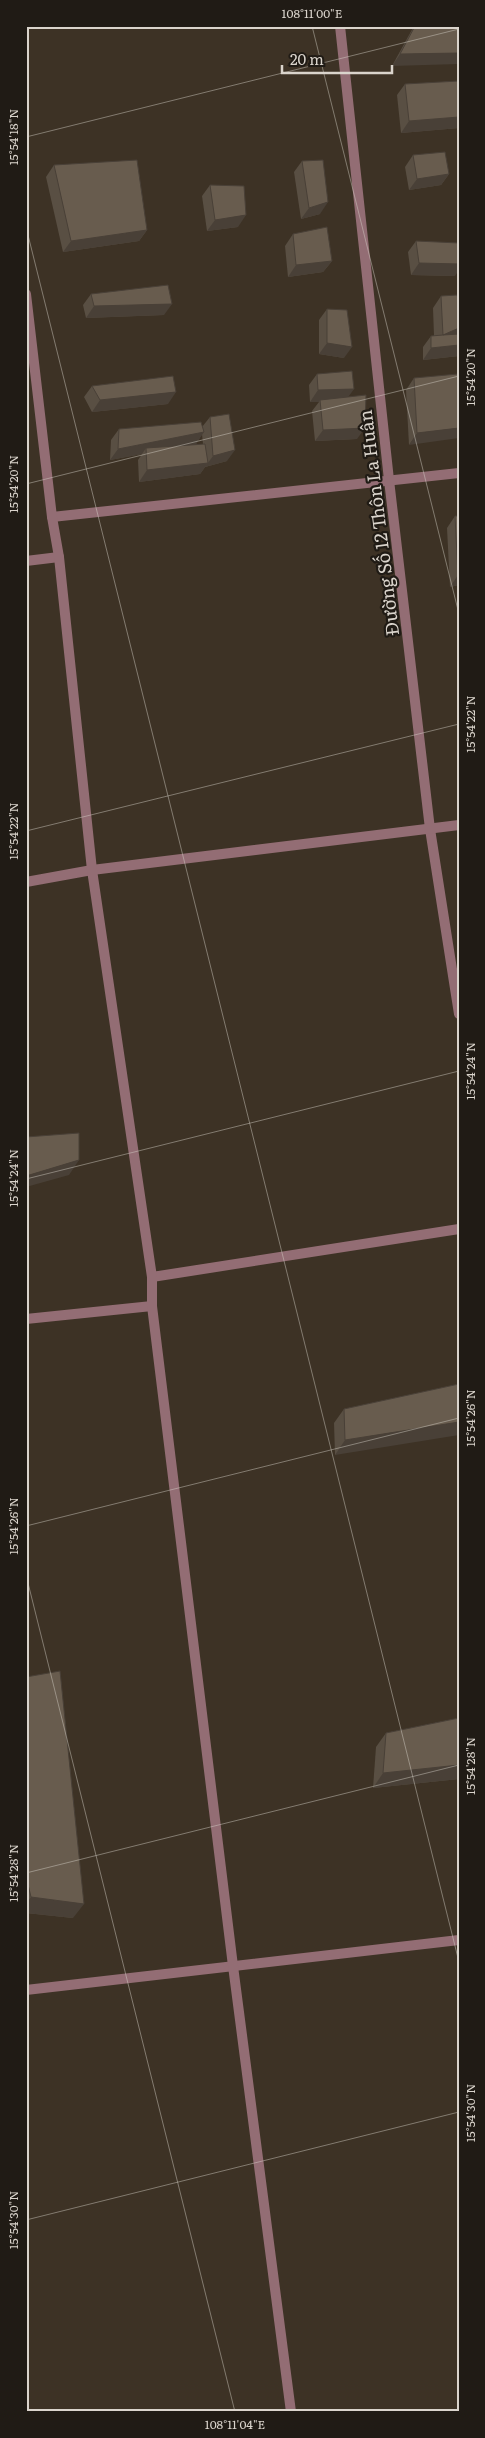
<svg xmlns="http://www.w3.org/2000/svg" width="485" height="2438" font-family="Literata,serif">
<style>
.lines{fill:none;stroke-linecap:round;stroke-linejoin:round}
.minor{stroke:#936d74;stroke-width:10}
.tertiary{stroke:#936d74;stroke-width:10}
.wall{fill:#594f43;fill-rule:evenodd}
.shaded-wall{fill:#494037}
.building{fill:#685c4e;stroke:#494037}
.ticks{fill:none;stroke:#dad4cc;stroke-width:1;stroke-opacity:0.45}
.labels{text-anchor:middle;dominant-baseline:central;stroke-width:4.5;stroke-linejoin:round;paint-order:stroke}
.street-label{font-size:18px;fill:#dad4cc;stroke:#201b15}
.neatline{fill:none;stroke:#dad4cc;stroke-width:2}
.ticks-label{font-size:12px;text-anchor:middle;fill:#dad4cc}
</style>
<rect width="100%" height="100%" fill="#3d3225"/>
<g class="lines">
<g class="minor">
<path d="M340,26L389,480L430,829L459,1014"/>
<path d="M52,517L459,473"/>
<path d="M26,561L59,557"/>
<path d="M26,882L92,870L459,825"/>
<path d="M152,1277L459,1229"/>
<path d="M26,1319L152,1306"/>
<path d="M26,1990L459,1940"/>
</g>
<path class="tertiary" d="M26,294L52,517L59,557L92,870L152,1277V1306L233,1966L291,2412"/>
</g>
<g class="wall">
<path d="M414,26H459L392,66Z"/>
<path d="M459,81V128L401,133L397,95L405,84Z"/>
<path d="M413,155L449,174L441,185L409,190L405,167Z"/>
<path d="M302,161L320,214L301,219L294,172Z"/>
<path d="M54,165L147,230L139,241L63,252L46,177Z"/>
<path d="M210,185L238,227L207,231L202,196Z"/>
<path d="M293,234L332,261L323,272L288,277L285,246Z"/>
<path d="M416,241L455,276L411,275L408,252Z"/>
<path d="M91,294L164,315L86,318L83,305Z"/>
<path d="M441,296L458,334L459,333V356L423,360V347L431,336H434L433,308Z"/>
<path d="M327,309L344,358L319,354V320Z"/>
<path d="M317,374L348,397L357,439L315,441L312,411L319,402H310L309,385Z"/>
<path d="M459,377L409,445L406,390L414,378Z"/>
<path d="M92,386L168,404L92,412L84,397Z"/>
<path d="M210,417L227,461L205,467L200,474L139,482L138,460L142,454L110,460L111,440L119,429L202,427ZM202,434L203,444L185,446L196,444Z"/>
<path d="M455,516H459V585L450,587L447,528Z"/>
<path d="M459,1384L335,1455L334,1423L344,1409Z"/>
<path d="M26,1677L73,1918L26,1913Z"/>
<path d="M459,1718V1779L373,1788L376,1747L386,1733Z"/>
</g>
<g class="shaded-wall">
<path d="M459,53V64L392,66L400,54Z"/>
<path d="M459,117V128L401,133L409,121Z"/>
<path d="M449,174L441,185L409,190L417,179Z"/>
<path d="M328,202L320,214L301,219L309,208Z"/>
<path d="M246,215L238,227L207,231L215,220Z"/>
<path d="M147,230L139,241L63,252L71,241Z"/>
<path d="M332,261L323,272L288,277L296,265Z"/>
<path d="M419,263L459,264V270L455,276L411,275Z"/>
<path d="M172,304L164,315L86,318L94,306Z"/>
<path d="M459,328V333L455,338L443,335Z"/>
<path d="M327,343L352,347L344,358L319,354Z"/>
<path d="M459,345V356L423,360L431,348Z"/>
<path d="M354,389L346,400H320L319,402H310L318,390Z"/>
<path d="M176,392L168,404L92,412L100,400Z"/>
<path d="M365,428L357,439L315,441L323,430Z"/>
<path d="M459,428V438L409,445L417,433Z"/>
<path d="M204,432L196,444L146,453V448L142,454L110,460L118,449Z"/>
<path d="M235,450L227,461L205,467L213,456Z"/>
<path d="M208,463L200,474L139,482L147,470Z"/>
<path d="M459,575V585L450,587L458,575Z"/>
<path d="M79,1160L69,1175L26,1187V1176Z"/>
<path d="M459,1422V1435L335,1455L345,1440Z"/>
<path d="M459,1765V1779L373,1788L383,1773Z"/>
<path d="M31,1897L84,1904L73,1918L26,1913V1904Z"/>
</g>
<g class="building">
<path d="M415,26H459V53L400,54Z"/>
<path d="M459,81V117L409,121L405,84Z"/>
<path d="M445,152L449,174L417,179L413,155Z"/>
<path d="M137,160L147,230L71,241L54,165Z"/>
<path d="M323,160L328,202L309,208L302,161Z"/>
<path d="M210,185L244,186L246,215L215,220Z"/>
<path d="M327,227L332,261L296,265L293,234Z"/>
<path d="M416,241L459,243V264L419,263Z"/>
<path d="M168,285L172,304L94,306L91,294Z"/>
<path d="M457,295L459,302V328L443,335L459,334V345L431,348V336L443,335L441,296Z"/>
<path d="M327,309L347,310L352,347L327,343Z"/>
<path d="M352,371L354,389L318,390L317,374Z"/>
<path d="M458,374L459,428L417,433L414,378Z"/>
<path d="M173,376L176,392L100,400L92,386Z"/>
<path d="M366,395L365,428L323,430L320,400Z"/>
<path d="M229,414L235,450L213,456L210,417Z"/>
<path d="M201,422L204,432L118,449L119,429Z"/>
<path d="M205,444L208,463L147,470L146,448Z"/>
<path d="M455,516H459L458,575Z"/>
<path d="M79,1133V1160L26,1176V1137Z"/>
<path d="M459,1384V1422L345,1440L344,1409Z"/>
<path d="M60,1671L84,1904L31,1897L26,1876V1677Z"/>
<path d="M459,1718V1765L383,1773L386,1733Z"/>
</g>
<path class="ticks" d="M312,26L459,614M26,137L459,29M26,227L459,1962M26,484L459,376M26,831L459,724M26,1179L459,1071M26,1526L459,1418M26,1575L235,2412M26,1873L459,1765M26,2220L459,2112"/>
<g class="labels">
<g class="street-label">
<text transform="translate(378 523) rotate(-97)">Đường Số 12 Thôn La Huân</text>
</g>
</g>
<rect width="485" height="2438" fill="none" stroke="#201b15" stroke-width="55"/>
<path d="M282 65v8h110v-8" fill="none" stroke="#dad4cc" stroke-width="2.5"/>
<text x="290" y="65" font-size="15" fill="#dad4cc" stroke="#201b15" stroke-width="4" paint-order="stroke">20 m</text>
<rect x="28" y="28" width="430" height="2382" class="neatline"/>
<g class="ticks-label">
<text x="312" y="18">108°11'00"E</text>
<text transform="translate(14 137) rotate(-90)" y="4">15°54'18"N</text>
<text transform="translate(471 377) rotate(-90)" y="4">15°54'20"N</text>
<text transform="translate(14 484) rotate(-90)" y="4">15°54'20"N</text>
<text transform="translate(471 724) rotate(-90)" y="4">15°54'22"N</text>
<text transform="translate(14 831) rotate(-90)" y="4">15°54'22"N</text>
<text transform="translate(471 1071) rotate(-90)" y="4">15°54'24"N</text>
<text transform="translate(14 1178) rotate(-90)" y="4">15°54'24"N</text>
<text transform="translate(471 1418) rotate(-90)" y="4">15°54'26"N</text>
<text transform="translate(14 1526) rotate(-90)" y="4">15°54'26"N</text>
<text transform="translate(471 1766) rotate(-90)" y="4">15°54'28"N</text>
<text transform="translate(14 1873) rotate(-90)" y="4">15°54'28"N</text>
<text transform="translate(471 2113) rotate(-90)" y="4">15°54'30"N</text>
<text transform="translate(14 2220) rotate(-90)" y="4">15°54'30"N</text>
<text x="235" y="2429">108°11'04"E</text>
</g>
</svg>
